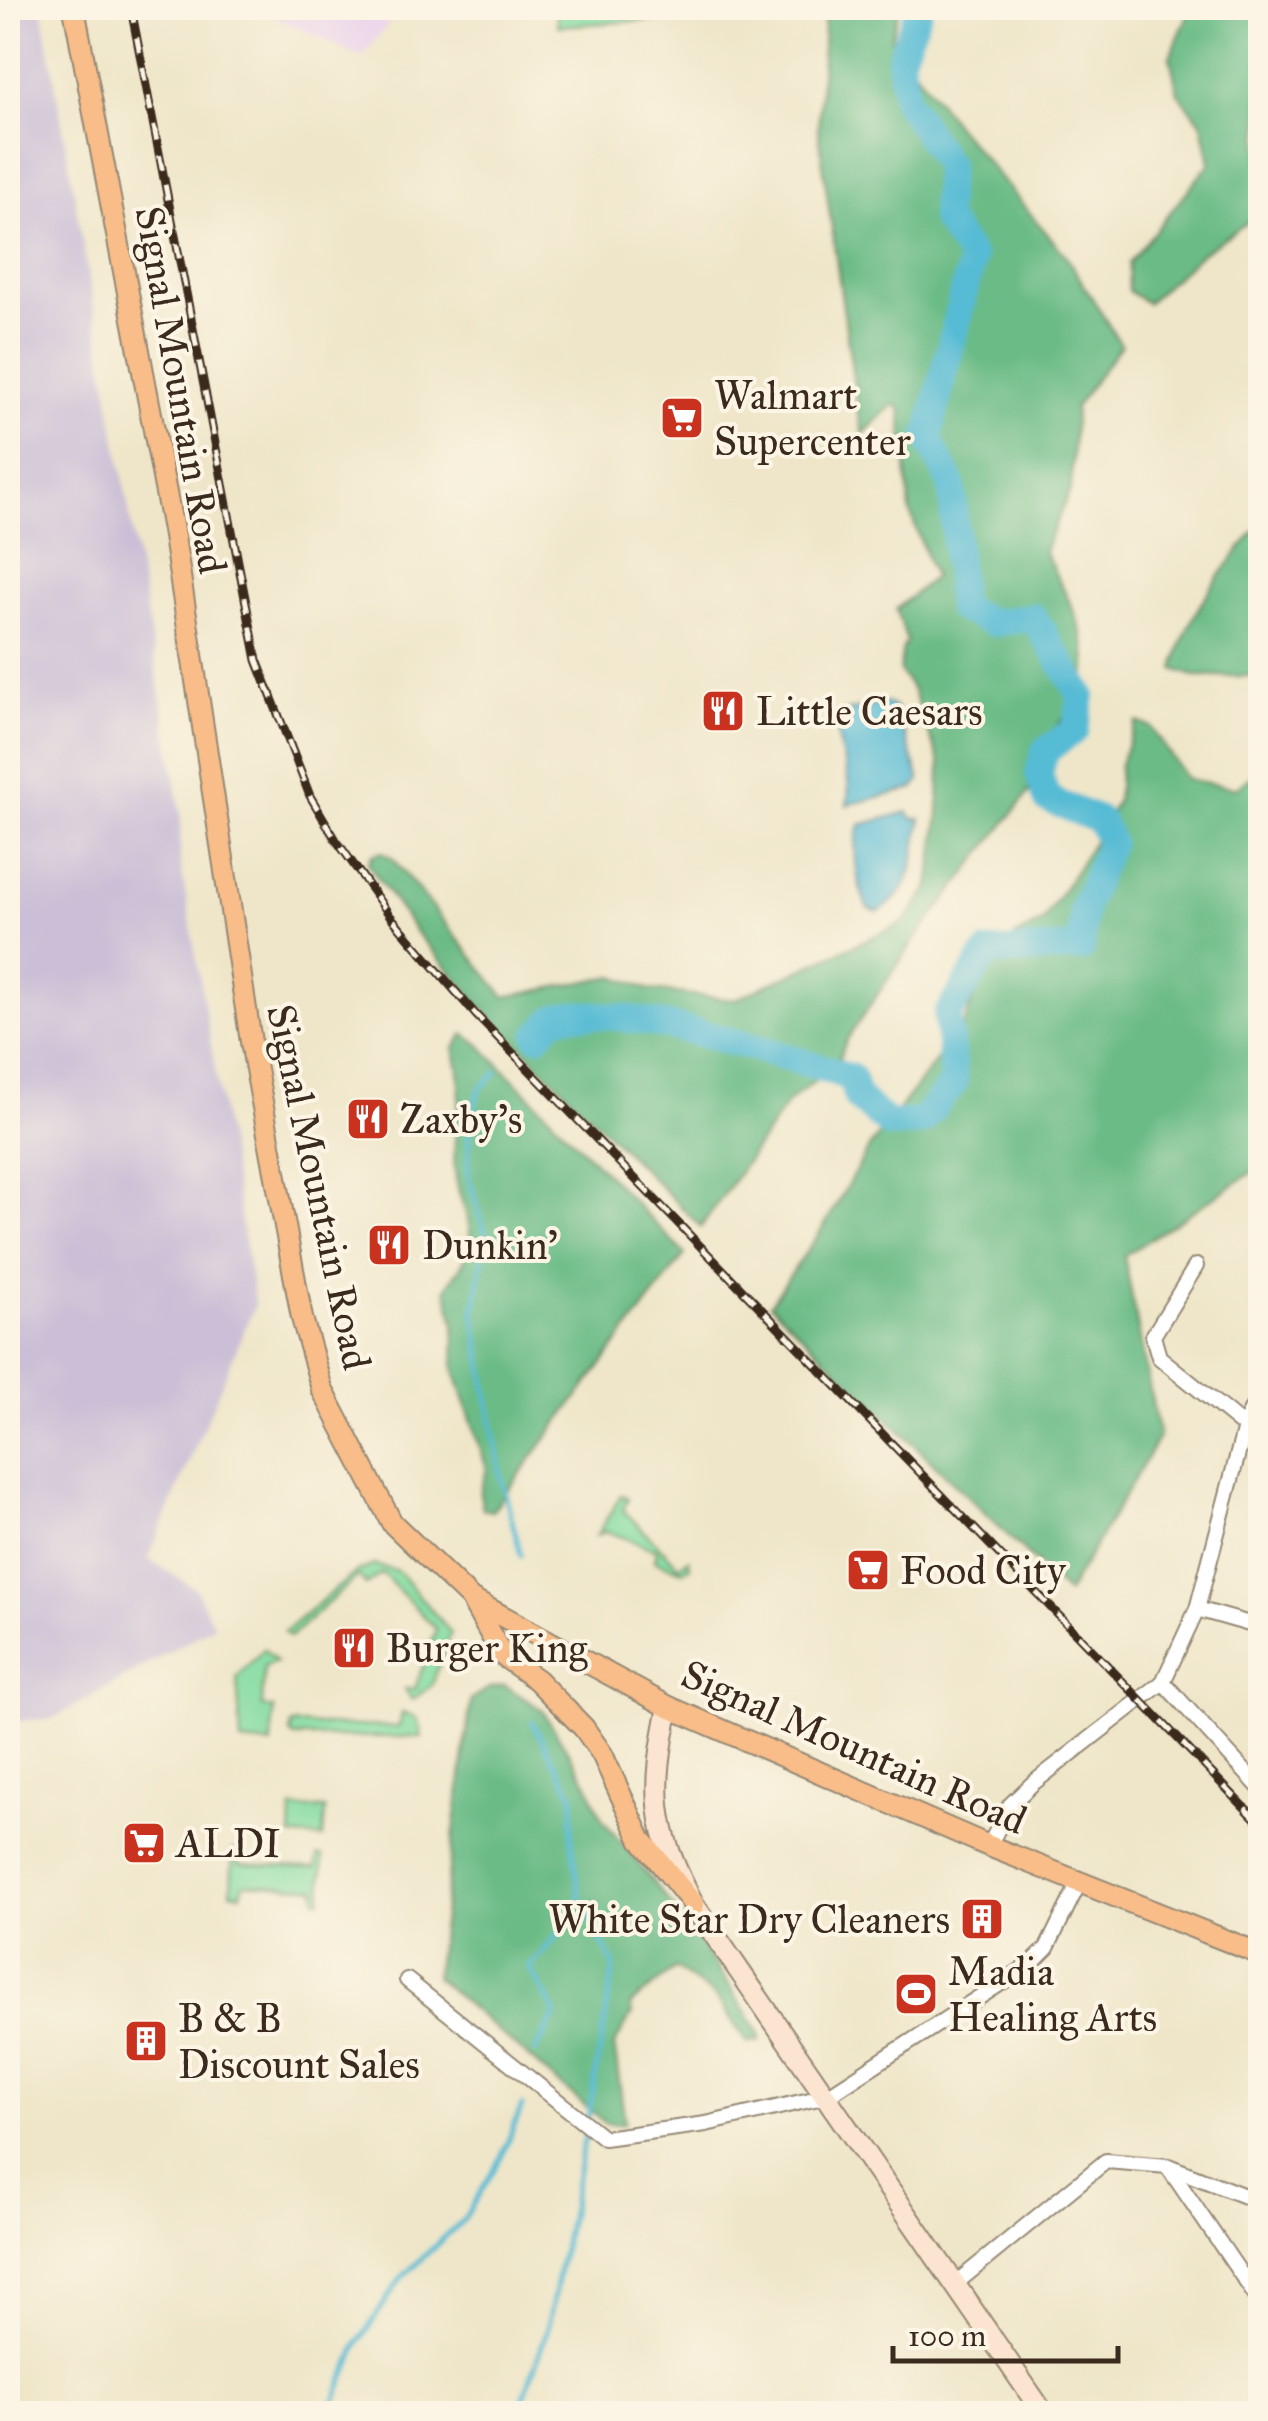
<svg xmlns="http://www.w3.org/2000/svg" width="1268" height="2421" font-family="'IM FELL Great Primer',serif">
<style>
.built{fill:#ead1ec}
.industrial{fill:#cabfd6}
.green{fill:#83dba0;stroke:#5f825f;stroke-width:2.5}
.forest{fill:#6abb86;stroke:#527252;stroke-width:2.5}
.water{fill:#56bbd4;stroke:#487279;stroke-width:2.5}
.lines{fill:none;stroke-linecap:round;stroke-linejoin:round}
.stream{stroke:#56bbd4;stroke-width:5}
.river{stroke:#56bbd4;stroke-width:28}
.minor-casing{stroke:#958874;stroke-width:18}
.secondary-casing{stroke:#958874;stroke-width:24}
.primary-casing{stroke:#958874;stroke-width:24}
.minor{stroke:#fff;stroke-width:14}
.secondary{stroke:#fce5d0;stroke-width:20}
.primary{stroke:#f8bd89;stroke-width:20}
.rail-casing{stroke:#3b2a1e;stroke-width:9}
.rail{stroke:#fcf5e5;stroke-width:5;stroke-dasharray:15;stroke-linecap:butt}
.labels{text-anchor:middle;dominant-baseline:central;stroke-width:8;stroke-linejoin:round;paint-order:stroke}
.street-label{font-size:40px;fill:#3b2a1e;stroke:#fcf5e5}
.poi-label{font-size:40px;fill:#3b2a1e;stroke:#fcf5e5;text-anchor:start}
</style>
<rect width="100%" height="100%" fill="#fcf5e5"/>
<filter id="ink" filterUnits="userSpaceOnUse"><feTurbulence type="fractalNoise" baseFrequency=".01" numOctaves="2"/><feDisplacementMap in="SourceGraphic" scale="20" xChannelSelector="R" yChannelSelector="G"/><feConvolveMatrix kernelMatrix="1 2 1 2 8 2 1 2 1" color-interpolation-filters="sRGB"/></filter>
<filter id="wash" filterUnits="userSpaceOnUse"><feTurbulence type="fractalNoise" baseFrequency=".0048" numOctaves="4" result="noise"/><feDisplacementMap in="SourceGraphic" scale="40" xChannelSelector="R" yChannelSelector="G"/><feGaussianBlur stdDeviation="2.25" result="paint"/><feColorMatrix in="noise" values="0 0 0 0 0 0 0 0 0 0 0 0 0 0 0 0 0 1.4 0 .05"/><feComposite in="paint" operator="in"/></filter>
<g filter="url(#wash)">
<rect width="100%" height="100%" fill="#efe6c9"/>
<path class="built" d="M255,8H401L362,57Z"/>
<path class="industrial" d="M8,8H42L181,813L180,861L255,1305L148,1559L196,1589L214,1626L52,1719L15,1721L8,1714Z"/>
<g class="green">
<path d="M557,8H718L719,16L558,26Z"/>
<path d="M621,1495L628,1498L623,1510L679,1566L689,1559L690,1567L682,1571L655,1561L657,1550L606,1531L597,1535Z"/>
<path d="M374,1565L398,1571L451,1633L432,1685L412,1700L404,1689H415L436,1629L382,1573L366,1585L358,1576L290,1637L284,1632L356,1572Z"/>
<path d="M264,1649L276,1662L264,1667L262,1707L274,1709L271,1745L241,1742L237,1677Z"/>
<path d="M402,1713L417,1718L422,1737H294L290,1733L292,1724L399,1727Z"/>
<path d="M292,1808L325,1809L323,1838L291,1836Z"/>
<path d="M233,1850L239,1852V1864L316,1868L318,1856H323L321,1900L316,1899V1888L244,1883L241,1894L231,1892Z"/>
</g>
<g class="forest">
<path d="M825,8H899L891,38L957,127L1066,256L1121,345L1075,407L1071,488L1044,551C1061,587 1088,627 1086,668C1085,718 1023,740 1030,791L914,941L847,1039L837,1064L788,1102L701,1227L488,1014L415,931L368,864L372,855L382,852L392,858L505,997L614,976L651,990L734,1000L903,923L930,887L939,813L940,763L912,689L900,672L902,649L907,641L896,609L934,577L910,512L901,409L894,404L863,434L858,413L818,130Z"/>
<path d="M1197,8H1260V214L1203,252L1147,303L1128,291L1129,263L1210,163L1202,124L1178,93L1170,57L1190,10Z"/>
<path d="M1260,524V681L1257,676H1194L1174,669C1187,612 1224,569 1260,524Z"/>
<path d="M1137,722L1151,727L1187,779L1235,788L1260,771V1167L1124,1256L1159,1437L1067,1593L770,1304L823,1228L869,1148L963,1026L980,982L1016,936L1043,921L1087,852L1117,801L1120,764Z"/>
<path d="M464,1034L480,1045L685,1254L492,1511L483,1509L480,1494L487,1469L454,1368L455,1324L446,1289C455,1273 468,1261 470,1241C472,1223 462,1206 458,1188C445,1136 471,1101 454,1049Z"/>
<path d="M504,1685L542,1710L587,1782L602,1819L694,1932L759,2032L760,2041L747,2042L716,1997L675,1968L630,2005L632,2014L614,2045L625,2123L606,2124L435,1977L471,1700L489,1688Z"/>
</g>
<g class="water">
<path d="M885,702L896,708L920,780L913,789L847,805C855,772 831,746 840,713Z"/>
<path d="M908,812L911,818L921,819C914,859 915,890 878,912L868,908C857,887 851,848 860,825Z"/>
</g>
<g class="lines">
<g class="stream">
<path d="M497,1072L479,1090L469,1130L468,1176L486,1236L474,1313L501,1477L521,1556"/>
<path d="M532,1722L574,1797L571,1835L580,1898L614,1966L588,2119"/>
<path d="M535,2052L556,2014L529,1967L570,1921L580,1898"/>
<path d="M330,2414L358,2344L401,2278L464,2219L501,2158L522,2106"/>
<path d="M518,2414L547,2331L586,2130"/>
</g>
<path class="river" d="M538,1036C542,1032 549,1022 555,1019C598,997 802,1060 852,1078L857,1098L890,1125L921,1122L954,1083L947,1015L987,953L1081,948L1083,909L1110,842L1099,820L1047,799L1039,774L1045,751L1075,730L1082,696L1033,617L994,623L960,608L952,485L928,438L972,259L944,219L947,165L906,101L900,59L919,8"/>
</g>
</g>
<g filter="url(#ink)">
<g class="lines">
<defs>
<g id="minor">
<path d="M1196,1266L1153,1336L1159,1357L1245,1427"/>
<path d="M1197,1609L1260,1627"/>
<path d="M1163,1682L1260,1788"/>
<path d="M989,1846L1010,1805L1032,1784L1163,1682L1197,1609L1247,1419L1260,1392"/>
<path d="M407,1980L604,2138L706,2124L827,2096L1032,1963L1047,1948L1079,1883"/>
<path d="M1168,2167L1260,2302"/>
<path d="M956,2283L1106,2161L1168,2166L1260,2202"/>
</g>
<path id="secondary" d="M669,1707C651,1791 653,1829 694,1905L1044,2414"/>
<g id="primary">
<path d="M74,8L173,530L251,1042L302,1318L322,1389L392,1523L471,1599L669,1707L989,1846L1260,1954"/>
<path d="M472,1601L502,1655L537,1680L584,1728L602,1754L641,1839L694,1905"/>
</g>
</defs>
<use href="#minor" class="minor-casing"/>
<use href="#secondary" class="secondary-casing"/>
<use href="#primary" class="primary-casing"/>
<use href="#minor" class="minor"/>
<use href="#secondary" class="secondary"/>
<use href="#primary" class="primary"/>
<defs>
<path id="rail" d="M131,8L257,660L310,796L336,840L391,917L476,1015L1260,1823"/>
</defs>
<use href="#rail" class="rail-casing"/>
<use href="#rail" class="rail"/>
</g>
</g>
<defs>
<symbol id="supermarket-square" viewBox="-11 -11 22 22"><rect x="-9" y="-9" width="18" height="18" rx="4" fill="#c8321e" stroke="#fcf5e5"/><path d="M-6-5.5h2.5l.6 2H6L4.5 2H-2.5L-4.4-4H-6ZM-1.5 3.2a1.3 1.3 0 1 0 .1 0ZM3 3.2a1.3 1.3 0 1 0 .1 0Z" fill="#fff"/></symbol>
<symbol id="restaurant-square" viewBox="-11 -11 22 22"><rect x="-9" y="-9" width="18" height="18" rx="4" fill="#c8321e" stroke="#fcf5e5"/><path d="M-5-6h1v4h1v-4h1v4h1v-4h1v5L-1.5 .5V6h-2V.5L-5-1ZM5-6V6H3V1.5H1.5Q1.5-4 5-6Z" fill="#fff"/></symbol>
<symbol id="building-square" viewBox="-11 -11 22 22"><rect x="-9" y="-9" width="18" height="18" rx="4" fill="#c8321e" stroke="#fcf5e5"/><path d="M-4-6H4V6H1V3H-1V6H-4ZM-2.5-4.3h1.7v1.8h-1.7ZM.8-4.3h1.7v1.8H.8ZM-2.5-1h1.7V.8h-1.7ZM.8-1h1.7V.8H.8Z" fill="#fff"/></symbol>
<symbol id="stadium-square" viewBox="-11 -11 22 22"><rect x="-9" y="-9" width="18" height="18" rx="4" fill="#c8321e" stroke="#fcf5e5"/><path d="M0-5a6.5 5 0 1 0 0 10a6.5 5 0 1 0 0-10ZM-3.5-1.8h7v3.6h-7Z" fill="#fff"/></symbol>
</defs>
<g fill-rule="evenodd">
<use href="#supermarket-square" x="657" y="393" width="50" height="50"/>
<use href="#restaurant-square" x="698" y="686" width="50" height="50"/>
<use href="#restaurant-square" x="343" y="1094" width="50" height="50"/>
<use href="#restaurant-square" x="364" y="1220" width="50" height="50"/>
<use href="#supermarket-square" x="843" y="1545" width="50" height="50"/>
<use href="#restaurant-square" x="329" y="1623" width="50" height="50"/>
<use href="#supermarket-square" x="119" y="1818" width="50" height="50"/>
<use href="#building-square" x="957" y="1894" width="50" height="50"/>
<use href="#stadium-square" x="891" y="1969" width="50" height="50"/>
<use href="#building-square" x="121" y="2016" width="50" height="50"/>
</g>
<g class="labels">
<g class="street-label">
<text transform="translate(181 390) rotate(80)">Signal Mountain Road</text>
<text transform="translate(319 1187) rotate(78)">Signal Mountain Road</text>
<text transform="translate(854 1747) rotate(24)">Signal Mountain Road</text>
</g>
<g class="poi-label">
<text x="714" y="395">Walmart<tspan x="714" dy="46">Supercenter</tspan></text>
<text x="756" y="711">Little Caesars</text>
<text x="400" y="1119">Zaxby's</text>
<text x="422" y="1245">Dunkin'</text>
<text x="900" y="1570">Food City</text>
<text x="386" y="1648">Burger King</text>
<text x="176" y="1843">ALDI</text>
<text x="950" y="1919" text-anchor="end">White Star Dry Cleaners</text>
<text x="948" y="1971">Madia<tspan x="948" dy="46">Healing Arts</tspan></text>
<text x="178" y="2018">B &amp; B<tspan x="178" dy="46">Discount Sales</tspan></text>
</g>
</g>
<rect width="1268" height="2421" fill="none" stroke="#fcf5e5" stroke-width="40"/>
<path d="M893 2346v15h225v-15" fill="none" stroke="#3b2a1e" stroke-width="5"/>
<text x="908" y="2346" font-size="30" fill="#3b2a1e" stroke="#fcf5e5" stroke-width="8" paint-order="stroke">100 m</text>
</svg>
